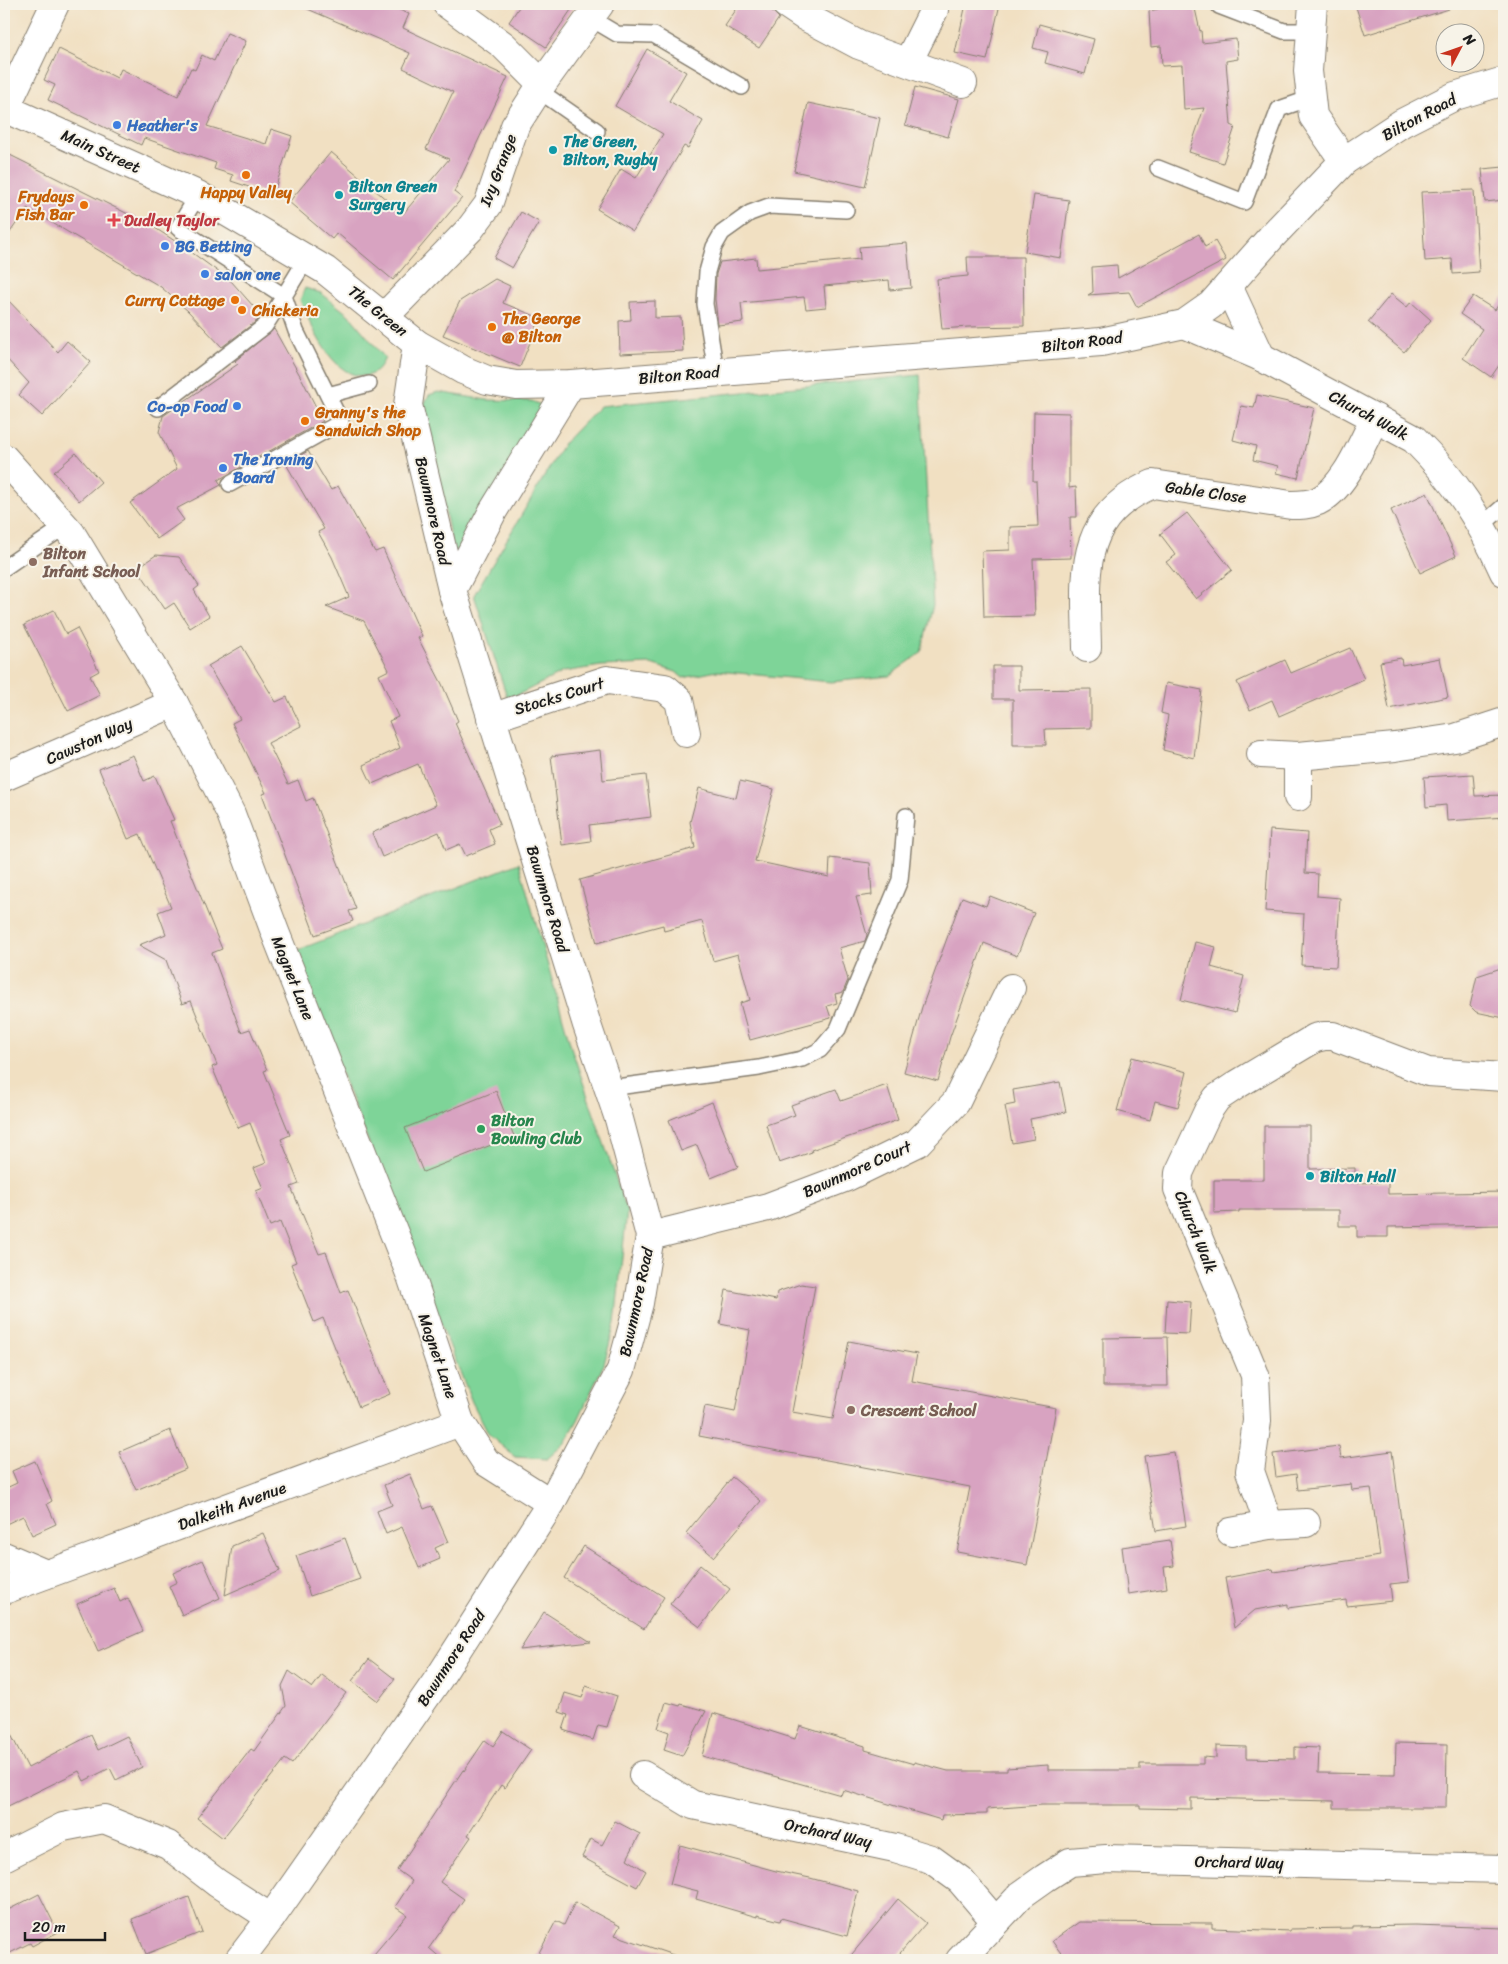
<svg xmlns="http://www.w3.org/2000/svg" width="1508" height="1964" font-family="Sriracha,sans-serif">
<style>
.green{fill:#7ed498;stroke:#4d785a}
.building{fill:#d8a3c1}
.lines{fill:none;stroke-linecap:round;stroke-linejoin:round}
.lane-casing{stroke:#867e6f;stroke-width:18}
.street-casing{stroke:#867e6f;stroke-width:30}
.secondary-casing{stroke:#867e6f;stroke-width:30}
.lane{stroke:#fff;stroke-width:15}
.street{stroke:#fff;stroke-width:28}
.secondary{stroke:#fff;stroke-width:28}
.shop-dot{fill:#3f7fe0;stroke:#f7f3e8;stroke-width:2}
.culture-dot{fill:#0f9aa8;stroke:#f7f3e8;stroke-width:2}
.food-dot{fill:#e8710a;stroke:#f7f3e8;stroke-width:2}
.health-dot{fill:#e0444e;stroke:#f7f3e8;stroke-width:2}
.education-dot{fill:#8d6e63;stroke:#f7f3e8;stroke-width:2}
.leisure-dot{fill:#2e9e5b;stroke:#f7f3e8;stroke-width:2}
.labels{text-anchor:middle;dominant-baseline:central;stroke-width:4;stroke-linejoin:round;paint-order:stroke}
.street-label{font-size:16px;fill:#1c1c1c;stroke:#f7f3e8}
.shop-label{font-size:16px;font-weight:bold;fill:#366cbe;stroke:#f7f3e8;text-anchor:start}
.culture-label{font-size:16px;font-weight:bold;fill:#0d838f;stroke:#f7f3e8;text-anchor:start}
.food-label{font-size:16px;font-weight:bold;fill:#c56008;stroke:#f7f3e8;text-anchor:start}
.health-label{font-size:16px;font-weight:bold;fill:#be3a42;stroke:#f7f3e8;text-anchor:start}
.education-label{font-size:16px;font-weight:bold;fill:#785e54;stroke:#f7f3e8;text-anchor:start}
.leisure-label{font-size:16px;font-weight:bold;fill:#27864d;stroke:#f7f3e8;text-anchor:start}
</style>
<rect width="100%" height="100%" fill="#f7f3e8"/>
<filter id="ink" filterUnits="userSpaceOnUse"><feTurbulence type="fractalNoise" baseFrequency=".02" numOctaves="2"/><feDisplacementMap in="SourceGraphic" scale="10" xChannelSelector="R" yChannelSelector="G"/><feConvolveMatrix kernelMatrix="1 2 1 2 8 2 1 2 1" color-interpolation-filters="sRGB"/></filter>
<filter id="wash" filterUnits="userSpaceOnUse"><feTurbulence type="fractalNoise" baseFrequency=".0096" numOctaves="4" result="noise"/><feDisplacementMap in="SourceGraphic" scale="20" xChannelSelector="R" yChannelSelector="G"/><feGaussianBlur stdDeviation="1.12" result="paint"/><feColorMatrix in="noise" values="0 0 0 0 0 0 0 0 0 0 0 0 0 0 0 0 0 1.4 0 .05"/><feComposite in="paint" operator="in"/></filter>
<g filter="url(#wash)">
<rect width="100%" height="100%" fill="#f1e0c2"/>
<g class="green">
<path d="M305,288L321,293L349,315L385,358C380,369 374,376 362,376C331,375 311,325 300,300Z"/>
<path d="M920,375L933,605L921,653L889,676L831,682L717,671L683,678L676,672L651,664L601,666L563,672L508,700L474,595L564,443L600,406Z"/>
<path d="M438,392L487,400L532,401L543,406L455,561L424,404L429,395Z"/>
<path d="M519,863L571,1047L627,1211L615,1323L604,1364L578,1420L565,1443L547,1459L515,1457L489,1435L472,1402L293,952Z"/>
</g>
<g id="blocks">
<g class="building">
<path d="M296,4H386L409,14L403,28L508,77L454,192L462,198L393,280L337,233L332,239L289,202L331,152L403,214L449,159L426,149L453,92L403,68L410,53Z"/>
<path d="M521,4H575L546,47L509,22Z"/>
<path d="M740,4H765L771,8L772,11L779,18L759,48L725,26Z"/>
<path d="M966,4H1000L987,60L955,53Z"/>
<path d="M1157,4H1194L1200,31L1201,30L1202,43L1236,39L1238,59L1226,61L1231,125L1235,127L1223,163L1189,152L1204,108L1184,110L1182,65L1162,66L1161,46L1151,47L1149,11L1158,9Z"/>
<path d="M1355,4H1449V9L1365,35Z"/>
<path d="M1039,24L1094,39L1085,74L1045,63L1048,52L1033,48Z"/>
<path d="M227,33L246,41L207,126L266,144L271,129L292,136L273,195L231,181L233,175L214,169L216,163L144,138L141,145L48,100L55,85L44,80L59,49L117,78L121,69L178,96L191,68L195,70L202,55L214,61Z"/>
<path d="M647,49L686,72L669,101L703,121L688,148L684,146L633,231L597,209L621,169L636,178L663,134L615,106Z"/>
<path d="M915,87L959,99L948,137L905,125Z"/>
<path d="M808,103L880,118L865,187L794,171Z"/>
<path d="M4,152L152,226L187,249L231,281L261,315L258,320L222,347L188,311L161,287L27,208L4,241Z"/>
<path d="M1504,167V200L1485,202L1482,169Z"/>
<path d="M1474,190L1479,272L1453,274L1452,259L1425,261L1421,192Z"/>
<path d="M1034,195L1069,200L1061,258L1025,252Z"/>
<path d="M521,212L539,222L512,268L494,258Z"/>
<path d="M1199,234L1205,247L1215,241L1226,260L1137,307L1129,292L1088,295L1093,292L1092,267L1117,265L1118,278Z"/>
<path d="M907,243L911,288L890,290L889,280L824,286L826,307L806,309L804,297L741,303L743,322L718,325L715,299L716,274L720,262L756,258L757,269L860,259L859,247Z"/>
<path d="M967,257H1023L1024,326L968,327L942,329L937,279L968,276Z"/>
<path d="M495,279L510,286L503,303L540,318L520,367L443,335L460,301Z"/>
<path d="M1391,294L1407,307L1411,302L1431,320L1404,352L1368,322Z"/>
<path d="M4,296L58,352L67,341L91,362L42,416L19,395L29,383L4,356Z"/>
<path d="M1473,296L1495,310L1504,296V358L1491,377L1463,358L1482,329L1460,314Z"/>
<path d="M655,301V318L681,317L683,351L620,354L619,321L631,320L630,302Z"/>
<path d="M274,329L303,381L323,421L218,480L221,485L176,509L184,520L157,539L130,503L177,469L159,432L163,416L238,364L235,361Z"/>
<path d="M1257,395L1314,408L1298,478L1276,473L1278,466L1253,460L1256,446L1233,440L1241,406L1254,408Z"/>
<path d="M1034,412L1069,413V488L1076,487L1077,517H1070L1071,558L1033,559L1035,616L984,617L982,551L1010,550V527L1038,526L1036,481H1033Z"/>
<path d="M308,451L331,490L338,486L375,552L383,549L422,636L418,638L442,684L458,721L455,723L500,824L489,829L495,844L466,856L460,844L446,850L439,832L382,857L372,833L436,805L418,764L372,784L363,765L400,748L389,721L398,717L379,675L389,670L364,621L326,607L349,597L332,557L318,532L324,529L286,464Z"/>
<path d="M76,453L101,482L79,501L54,472Z"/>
<path d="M1427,493L1456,556L1420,573L1391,510Z"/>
<path d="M1187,513L1232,570L1196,599L1166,562L1176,555L1160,534Z"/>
<path d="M156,555L179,557L199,586L194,590L209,616L190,628L174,603L165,609L137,568Z"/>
<path d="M54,610L66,634L77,628L99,671L90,676L100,695L68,711L24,625Z"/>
<path d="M242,646L276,702L287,697L301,726L268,743L288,784L298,780L306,801L313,798L356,909L349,911L353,921L315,935L262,794L266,793L232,723L240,719L208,666Z"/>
<path d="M1350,648L1364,679L1279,716L1272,700L1250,710L1237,682L1285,660L1291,673Z"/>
<path d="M1401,658L1402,665L1440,658L1448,697L1389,709L1380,662Z"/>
<path d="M993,666H1019V690L1091,689V728L1045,729L1046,745H1013V699H993Z"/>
<path d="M1166,683L1202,690L1194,758L1163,750L1168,715L1161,713Z"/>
<path d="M600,750L603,780L646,775L651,817L589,825L591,841L562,845L551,756Z"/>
<path d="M133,755L144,781L155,776L174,820L170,821L222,949L212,953L241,1032L250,1029L267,1070L264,1071L290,1135L281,1139L299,1184L291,1187L319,1254L326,1252L341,1293L348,1290L390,1394L359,1407L323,1318L314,1322L291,1264L296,1262L280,1222L270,1226L256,1191L263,1188L254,1168L266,1163L250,1123L238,1128L212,1067L217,1065L191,1001L182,1004L166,960L139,945L166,934L158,912L171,907L140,834L128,839L99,769Z"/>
<path d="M1473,774L1475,796L1504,795V817L1447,821L1446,805L1426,807L1424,777Z"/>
<path d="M740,781L774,789L755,861L829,877L830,858L870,863L872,895L856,897L867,935L865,941L839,948L848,980L843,992L835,994L837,1003L827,1006L831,1018L750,1040L740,1003L750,1000L738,954L713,961L702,921L664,931L663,925L597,943L580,880L695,848L690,822L699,788L736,798Z"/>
<path d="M1270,830L1307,833L1305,873L1318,874L1317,896L1340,898L1336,967L1301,965L1304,914L1265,911Z"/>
<path d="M990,896L1034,913L1017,956L984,943L950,1037L938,1081L904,1072L922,1007L962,897L986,906Z"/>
<path d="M1195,942L1216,947L1211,967L1244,976L1235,1013L1181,1000Z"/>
<path d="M1504,967V1018L1476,1012L1470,1006L1477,976Z"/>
<path d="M1132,1057L1187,1072L1178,1107L1155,1101L1150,1120L1117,1111Z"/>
<path d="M1060,1082L1066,1112L1030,1119L1034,1139L1012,1143L1005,1106L1015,1104L1013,1090Z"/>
<path d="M887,1085L898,1120L811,1150L812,1152L779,1163L766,1125L795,1115L791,1105L836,1089L841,1101Z"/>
<path d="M496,1091L514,1136L423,1172L405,1128Z"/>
<path d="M712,1102L738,1167L711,1178L697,1145L681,1151L669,1120Z"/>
<path d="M1264,1126H1310V1169L1355,1168V1183L1388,1182V1194L1504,1192V1225L1388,1227V1237H1357V1226H1339V1210H1239V1212L1214,1213V1180H1264Z"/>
<path d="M801,1284L815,1286L792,1412L833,1419L849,1341L917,1354L912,1381L1056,1408L1027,1565L957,1552L970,1487L699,1436L705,1406L735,1412L750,1330L720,1324L726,1290L776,1300L777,1292Z"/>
<path d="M1167,1300L1191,1302L1189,1334L1165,1333Z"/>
<path d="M1167,1337L1168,1386H1103V1338Z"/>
<path d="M170,1430L186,1469L136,1490L119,1452Z"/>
<path d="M1339,1446L1341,1458L1392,1451L1409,1582L1390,1584L1392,1601L1347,1606L1346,1600L1288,1608V1604L1255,1610L1234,1628L1225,1578L1273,1569L1274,1572L1380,1556L1371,1488L1352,1490L1351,1484L1298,1490L1296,1474L1276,1477L1273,1454Z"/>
<path d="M1174,1452L1186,1526L1156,1531L1144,1456Z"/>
<path d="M35,1461L52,1501L47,1504L56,1524L32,1535L23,1516L4,1525V1489L17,1483L12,1471Z"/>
<path d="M410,1474L424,1509L432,1506L448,1542L435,1548L440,1559L419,1568L402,1527L386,1534L377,1511L392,1505L384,1485Z"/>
<path d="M732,1477L761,1501L714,1557L686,1533Z"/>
<path d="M263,1533L280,1571L225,1595L232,1546Z"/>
<path d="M345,1538L360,1579L310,1596L296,1556Z"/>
<path d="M1170,1540L1174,1566L1164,1567L1167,1588L1128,1594L1122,1547Z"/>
<path d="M584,1546L664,1597L644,1629L564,1578Z"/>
<path d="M203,1560L220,1598L182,1615L169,1586L177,1582L173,1573Z"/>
<path d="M700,1565L730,1589L700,1627L670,1604Z"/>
<path d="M114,1588L120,1602L128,1598L143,1631L98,1651L77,1604Z"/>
<path d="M544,1612L591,1642L520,1650Z"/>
<path d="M369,1659L395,1679L378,1701L352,1681Z"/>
<path d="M289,1671L312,1688L322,1675L346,1693L292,1764L285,1759L223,1838L197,1818L251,1749L254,1751L286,1706L282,1686Z"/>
<path d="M586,1686L617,1696L607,1727L598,1725L593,1740L563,1730L568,1715L559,1712L565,1693L582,1698Z"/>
<path d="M666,1702L680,1706L681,1704L706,1711L682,1756L664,1750L669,1732L658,1728Z"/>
<path d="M713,1713L795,1739L800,1726L865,1746V1750L914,1764V1762L948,1771H1007V1768L1048,1765V1770H1140V1764H1203V1757L1216,1758V1746L1246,1747V1758L1295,1759V1747L1319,1748L1318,1773L1395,1774L1396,1743L1447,1744L1446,1808H1334V1801L1191,1798V1809L1140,1808V1805H1042L987,1809V1814L942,1815L941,1820L843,1790L841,1795L702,1756Z"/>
<path d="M4,1721L28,1768L91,1735L98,1750L127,1736L142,1767L116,1780L110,1768L84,1781L79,1771L4,1808Z"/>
<path d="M503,1731L531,1750L505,1788L501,1785L468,1835L471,1837L440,1882L464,1899L429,1948L443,1960H369L407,1915L395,1907L412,1881L397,1870L463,1770L464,1771L485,1740L493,1746Z"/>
<path d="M615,1821L640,1834L627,1859L646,1871L637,1887L582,1857L591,1839L602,1845Z"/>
<path d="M680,1845L776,1871L810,1878L858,1891L847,1936L781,1918L780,1921L757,1915V1917L696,1899L698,1891L670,1884Z"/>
<path d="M39,1894L58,1932L32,1946L30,1943L4,1956V1912Z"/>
<path d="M189,1897L202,1932L146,1954L132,1919Z"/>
<path d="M898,1899L926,1923L894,1960H847Z"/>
<path d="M575,1902L620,1926L615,1935L679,1957V1960H535L556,1921L564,1925Z"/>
<path d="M1079,1922L1212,1923V1928L1290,1931V1929L1352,1928V1926L1415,1925L1504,1928V1960H1066L1052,1941Z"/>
</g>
</g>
</g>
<g filter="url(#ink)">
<use href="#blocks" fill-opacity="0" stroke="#867e6f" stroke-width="1"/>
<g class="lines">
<defs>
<g id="lane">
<path d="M1218,4L1219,6L1284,31H1311"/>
<path d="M590,18L617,34L654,35L742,87"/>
<path d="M538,90L597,131"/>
<path d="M1158,168L1244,202L1279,109L1311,98"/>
<path d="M716,372L705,304L707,272L714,247L722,233L750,213L769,206L846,210"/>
<path d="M328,395L369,384"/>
<path d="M158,408L265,326L284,296L178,228L198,195"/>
<path d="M230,484L341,422L296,331L284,296L307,258"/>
<path d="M1482,525L1504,506"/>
<path d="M4,568L65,526"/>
<path d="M609,1088L759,1068L802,1059L820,1050L838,1029L900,880L906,816"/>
</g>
<g id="street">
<path d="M447,4L503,45L542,84"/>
<path d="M786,4L804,16L859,45L963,83"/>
<path d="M1313,4L1308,71L1313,116L1344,161"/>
<path d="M908,62L934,10"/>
<path d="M5,109L55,4"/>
<path d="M1228,286L1261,357"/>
<path d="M385,316L470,229L488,205L515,126L542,84L600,4"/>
<path d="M1184,324L1261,357L1414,439C1456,481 1480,519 1504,572"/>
<path d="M4,458L71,533L174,703L231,814L275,932L411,1276L460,1422L486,1462L551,1503"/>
<path d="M452,590L493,511L571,384"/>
<path d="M1087,648C1086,577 1075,517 1153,484L1291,505C1300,505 1309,505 1318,501C1345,488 1362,443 1375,418"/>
<path d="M491,718L607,680L665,688L679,700L686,733"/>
<path d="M1261,754L1298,756L1395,747L1455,738L1504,722"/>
<path d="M4,777L174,703"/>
<path d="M1298,797V756"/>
<path d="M650,1236L768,1207L847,1177L917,1143L956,1102L1011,988"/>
<path d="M1269,1525L1250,1471L1257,1421L1255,1375L1178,1189L1179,1173L1208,1111L1217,1098L1238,1084L1315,1038L1324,1036H1333L1428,1072L1504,1077"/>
<path d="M1231,1532L1269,1525L1306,1523"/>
<path d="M4,1556L46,1574"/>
<path d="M4,1590L460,1422"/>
<path d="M643,1775L693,1805L895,1848L931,1859L960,1880L995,1921"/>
<path d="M4,1857L63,1827L104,1819L168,1845L217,1883L271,1918"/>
<path d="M239,1960L271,1918L439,1678L551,1503L621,1370L639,1303L650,1236L619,1119L587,1025L452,590L408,405L417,344"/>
<path d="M960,1960L1021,1895L1045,1878L1070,1862L1106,1859L1504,1869"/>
</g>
<path id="secondary" d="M4,108L198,195L325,270L417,344L463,370L487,380L516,385L571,384L1101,342L1184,324L1211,305L1274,234L1344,161L1402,123L1455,96L1504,81"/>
</defs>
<use href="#lane" class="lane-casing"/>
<use href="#street" class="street-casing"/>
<use href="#secondary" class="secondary-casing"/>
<use href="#lane" class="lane"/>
<use href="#street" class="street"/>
<use href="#secondary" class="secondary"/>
</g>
</g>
<g class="shop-dot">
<circle cx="117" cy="125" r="5"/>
<circle cx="165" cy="246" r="5"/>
<circle cx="205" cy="274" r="5"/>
<circle cx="237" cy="406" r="5"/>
<circle cx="223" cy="468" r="5"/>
</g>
<g class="culture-dot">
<circle cx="553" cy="150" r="5"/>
<circle cx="339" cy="195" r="5"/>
<circle cx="1310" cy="1176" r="5"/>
</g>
<g class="food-dot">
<circle cx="246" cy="175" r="5"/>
<circle cx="84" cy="205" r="5"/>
<circle cx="235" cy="300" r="5"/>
<circle cx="242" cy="310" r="5"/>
<circle cx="492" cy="327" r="5"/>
<circle cx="305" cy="421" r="5"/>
</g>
<path class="health-dot" d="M111.5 212.5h5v5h5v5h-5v5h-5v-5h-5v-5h5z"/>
<g class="education-dot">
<circle cx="33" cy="562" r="5"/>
<circle cx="851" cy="1410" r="5"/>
</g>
<circle class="leisure-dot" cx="481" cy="1129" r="5"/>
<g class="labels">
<g class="street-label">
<text transform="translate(1419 117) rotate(-28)">Bilton Road</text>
<text transform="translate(101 151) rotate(24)">Main Street</text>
<text transform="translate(498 170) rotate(-69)">Ivy Grange</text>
<text transform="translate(378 311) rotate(39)">The Green</text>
<text transform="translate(1082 342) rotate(-7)">Bilton Road</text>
<text transform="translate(679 375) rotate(-5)">Bilton Road</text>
<text transform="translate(1369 415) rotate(28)">Church Walk</text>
<text transform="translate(1206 492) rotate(8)">Gable Close</text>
<text transform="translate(433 511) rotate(77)">Bawnmore Road</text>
<text transform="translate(559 696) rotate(-17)">Stocks Court</text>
<text transform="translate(89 741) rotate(-24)">Cawston Way</text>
<text transform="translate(548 899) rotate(73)">Bawnmore Road</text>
<text transform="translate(293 978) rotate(68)">Magnet Lane</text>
<text transform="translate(857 1169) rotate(-24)">Bawnmore Court</text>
<text transform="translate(1196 1232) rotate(68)">Church Walk</text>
<text transform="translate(636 1302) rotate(-78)">Bawnmore Road</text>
<text transform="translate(438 1356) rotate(71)">Magnet Lane</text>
<text transform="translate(232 1506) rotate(-20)">Dalkeith Avenue</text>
<text transform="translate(451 1658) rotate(-57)">Bawnmore Road</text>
<text transform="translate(828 1833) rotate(12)">Orchard Way</text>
<text transform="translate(1239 1862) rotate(1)">Orchard Way</text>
</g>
<g class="shop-label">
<text x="127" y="125">Heather's</text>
<text x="175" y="246">BG Betting</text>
<text x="215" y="274">salon one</text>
<text x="227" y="406" text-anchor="end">Co-op Food</text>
<text x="233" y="459">The Ironing<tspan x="233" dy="18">Board</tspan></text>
</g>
<g class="culture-label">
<text x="563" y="141">The Green,<tspan x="563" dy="18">Bilton, Rugby</tspan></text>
<text x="349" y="186">Bilton Green<tspan x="349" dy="18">Surgery</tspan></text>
<text x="1320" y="1176">Bilton Hall</text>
</g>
<g class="food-label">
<text x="246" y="192" text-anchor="middle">Happy Valley</text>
<text x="74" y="196" text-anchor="end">Frydays<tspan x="74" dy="18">Fish Bar</tspan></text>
<text x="225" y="300" text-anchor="end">Curry Cottage</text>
<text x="252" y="310">Chickeria</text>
<text x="502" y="318">The George<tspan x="502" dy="18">@ Bilton</tspan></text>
<text x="315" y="412">Granny's the<tspan x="315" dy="18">Sandwich Shop</tspan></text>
</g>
<g class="health-label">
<text x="124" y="220">Dudley Taylor</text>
</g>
<g class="education-label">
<text x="43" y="553">Bilton<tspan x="43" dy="18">Infant School</tspan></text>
<text x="861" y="1410">Crescent School</text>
</g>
<g class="leisure-label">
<text x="491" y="1120">Bilton<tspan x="491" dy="18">Bowling Club</tspan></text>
</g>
</g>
<rect width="1508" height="1964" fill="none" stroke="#f7f3e8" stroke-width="20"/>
<g transform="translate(1460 48) rotate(49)"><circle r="24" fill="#f7f3e8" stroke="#9f9d96"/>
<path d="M0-4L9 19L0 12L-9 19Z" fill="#c8321e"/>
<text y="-8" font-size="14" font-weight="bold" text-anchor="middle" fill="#1c1c1c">N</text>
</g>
<path d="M25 1932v8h80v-8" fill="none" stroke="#1c1c1c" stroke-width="2.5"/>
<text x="32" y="1932" font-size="15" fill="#1c1c1c" stroke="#f7f3e8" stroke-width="4" paint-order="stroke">20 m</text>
</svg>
